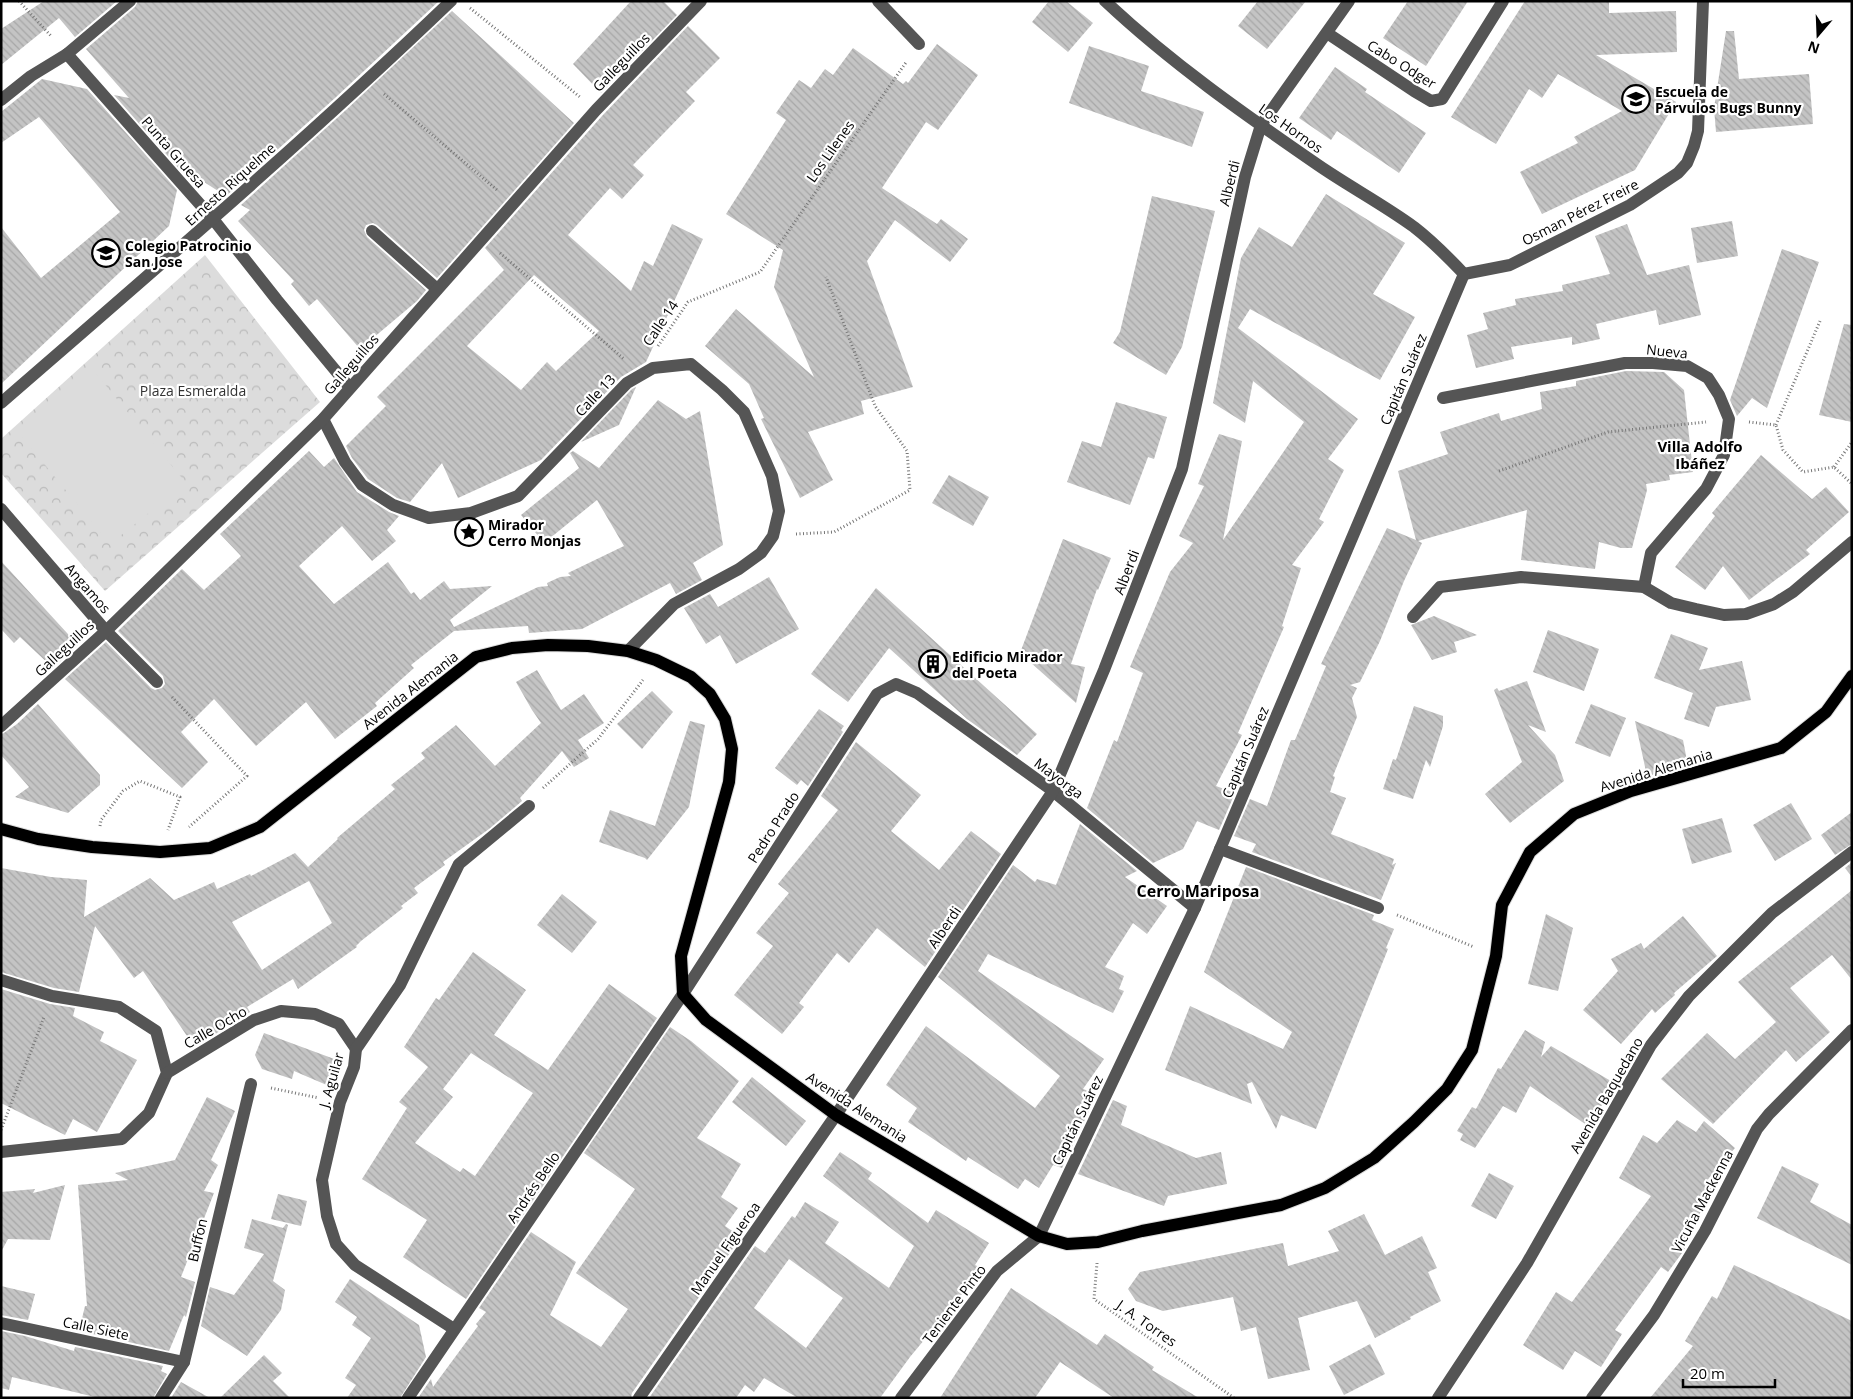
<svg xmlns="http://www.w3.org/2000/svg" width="1853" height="1399" font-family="'Open Sans',sans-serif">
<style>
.park{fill:url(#park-crowns)}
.pitch{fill:#dcdcdc}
.building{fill:url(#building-back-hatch);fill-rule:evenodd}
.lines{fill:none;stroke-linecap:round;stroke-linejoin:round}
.major-casing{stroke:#dbdbdb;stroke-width:14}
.path{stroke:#777;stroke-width:3;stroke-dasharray:1 2.5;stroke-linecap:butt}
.minor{stroke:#555;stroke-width:12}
.major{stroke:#000;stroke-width:12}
.labels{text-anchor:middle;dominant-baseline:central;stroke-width:4.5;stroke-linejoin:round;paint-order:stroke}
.street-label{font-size:14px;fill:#000;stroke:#fff}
.poi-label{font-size:14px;font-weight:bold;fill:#000;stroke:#fff;text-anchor:start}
.park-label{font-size:14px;fill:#333;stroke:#fff}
.neighbourhood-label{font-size:15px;font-weight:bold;fill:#000;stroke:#fff}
.quarter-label{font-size:16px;font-weight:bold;fill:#000;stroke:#fff}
</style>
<defs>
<pattern id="park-crowns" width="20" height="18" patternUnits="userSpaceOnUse" patternTransform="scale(1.25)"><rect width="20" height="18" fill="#dcdcdc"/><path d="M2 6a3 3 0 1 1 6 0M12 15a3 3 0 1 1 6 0" fill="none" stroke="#bbb"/></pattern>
<pattern id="building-back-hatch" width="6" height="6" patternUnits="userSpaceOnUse" patternTransform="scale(1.25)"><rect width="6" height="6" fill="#c4c4c4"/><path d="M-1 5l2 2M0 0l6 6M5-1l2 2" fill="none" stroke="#a7a7a7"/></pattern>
</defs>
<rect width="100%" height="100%" fill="#fff"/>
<path class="park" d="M205,255L320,402L105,591L1,473V439Z"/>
<path class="pitch" d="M93,370L186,483L110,544L18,432Z"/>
<g class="building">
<path d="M44,1H117L75,37L59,18L1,65V29Z"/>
<path d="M138,1H439L335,98L226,196L182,168L181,171L114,95L129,98L86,49L135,7Z"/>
<path d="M631,1H663L677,15L601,93L573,64Z"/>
<path d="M1049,1H1066L1093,23L1068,52L1032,22Z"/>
<path d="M1258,1H1306L1267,49L1238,26Z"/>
<path d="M1408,1H1468L1426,66L1383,38Z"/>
<path d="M1525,1H1609V13L1676,11L1677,52L1596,55L1676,102L1635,170L1542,214L1520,172L1578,143L1574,137L1622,111L1558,74L1542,98L1529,89L1496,144L1451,117Z"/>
<path d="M452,11L574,123L437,278L377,225L373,223L366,225L364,230L367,237L426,290L417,301L360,349L317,299L309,306L291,284L294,281L238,221L250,210L241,205L346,110Z"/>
<path d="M688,26L720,58L686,92L695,101L633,165L644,175L622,199L610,188L568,235L631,291L644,261L653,266L672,224L703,239L646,362L621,377L541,460L458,498L442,463L410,502L397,498L368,479L352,458L346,446L386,406L377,397L504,270L485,248L602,116ZM534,275L599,331L556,371L547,362L521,390L467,346Z"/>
<path d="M1726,31H1734L1739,79L1809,74L1813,124L1716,132L1714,108Z"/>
<path d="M937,44L978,75L938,130L926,122L882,188L937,224L941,219L968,239L950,262L895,220L867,261L913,387L861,401L864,414L808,432L833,480L800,498L761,419L764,418L749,384L705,346L736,309L814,377L774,287L783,250L726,214L786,120L776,113L799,80L811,88L825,69L833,75L853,48L903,84L906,81L908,83Z"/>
<path d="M1089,46L1149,66L1141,91L1204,112L1192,147L1069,103Z"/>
<path d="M1335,67L1367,89L1365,92L1426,133L1399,173L1337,131L1331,140L1299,118Z"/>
<path d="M42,79L87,89L177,190L169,226L1,384V227L41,278L120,212L39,117L1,143V112Z"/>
<path d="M1326,194L1405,243L1373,294L1415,317L1380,380L1250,309L1238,328L1358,419L1328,459L1344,470L1319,519L1324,522L1292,565L1301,568L1282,626L1284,627L1238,733L1242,735L1216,786L1235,793L1219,830L1197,821L1183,849L1153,863L1087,808L1114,740L1117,742L1143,673L1130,667L1170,572L1193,543L1179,536L1204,486L1198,484L1219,434L1242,441L1223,540L1304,422L1253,381L1245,423L1213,403L1241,258L1259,227L1292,247Z"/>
<path d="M1152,196L1215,211L1182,347L1166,375L1113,343L1120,332Z"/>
<path d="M1732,221L1738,256L1697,263L1691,228Z"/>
<path d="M1627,224L1647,275L1689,265L1701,315L1659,325L1656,310L1596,324L1600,339L1572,345V337L1511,347L1514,359L1476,368L1467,335L1488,329L1483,313L1516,305L1515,299L1563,291L1562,285L1610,274L1595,236Z"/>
<path d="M1782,249L1819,262L1767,408L1752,398L1737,416L1730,400Z"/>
<path d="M1844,324L1852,325V422L1819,415Z"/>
<path d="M1626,371L1664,372L1684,390L1693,472L1669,475L1670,480L1646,484L1647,490L1632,548H1621L1599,542L1595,569L1521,560L1527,510L1418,541L1422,543L1404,581L1380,641L1360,682L1350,685L1357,688L1352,698L1357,717L1333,776L1335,777L1330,792L1346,798L1331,834L1394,859L1392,865L1396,863L1381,900L1252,852L1256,844L1234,836L1250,799L1267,806L1291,740H1295L1326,666L1321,664L1387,528L1416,540L1398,471L1448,454L1440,432L1499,413L1501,421L1542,409L1540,392L1576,386V381Z"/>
<path d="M636,387L619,425L581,442L632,389Z"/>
<path d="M658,400L686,419L700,411L723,545L693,563L702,580L676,594L670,583L582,629L529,633L528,626L454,631L411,665L414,668L375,703L377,706L335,739L306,702L256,746L214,699L181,732L208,762L182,788L65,679L106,642L151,688L155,690L162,688L165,684L163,676L118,631L182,569L204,590L241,556L220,534L309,451L324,467L334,458L357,492L389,512L399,516L387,530L396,541L372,561L342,526L299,566L334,604L388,562L411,594L414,592L420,600L444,581L450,589L492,586L450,620L454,627L538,587L548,586L547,583L560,577L571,576L568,573L624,546L597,500L544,543L521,515L579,468L570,453L573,451L599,468Z"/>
<path d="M1116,402L1167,417L1154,459L1148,457L1130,505L1067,482L1082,441L1101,447Z"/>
<path d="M1761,455L1812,499L1826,487L1849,512L1806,550L1810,554L1749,600L1723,566L1705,590L1675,567L1715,516L1712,513Z"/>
<path d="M949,475L989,497L973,526L932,503Z"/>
<path d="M1063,539L1111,558L1098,590L1097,589L1071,664L1085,667L1076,703L1020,653Z"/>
<path d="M1,561L78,645L53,668L20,637L14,643L1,629Z"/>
<path d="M769,577L799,629L736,664L720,635L706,644L684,608L710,594L718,607Z"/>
<path d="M876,588L1037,734L1017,755L967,719L889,648L848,702L811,674Z"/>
<path d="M1434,616L1477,635L1454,642L1457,652L1432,660L1411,625Z"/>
<path d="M1548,630L1599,649L1584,691L1533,672Z"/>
<path d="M1671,634L1708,648L1699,670L1742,661L1751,700L1716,707L1709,727L1684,719L1693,693L1654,678Z"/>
<path d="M537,670L561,710L584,694L604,723L578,740L589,758L574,767L562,751L520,798L522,801L489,829L443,862L445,865L414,888L418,893L401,906L403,908L361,941L356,946L357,947L298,989L293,979L247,1007L250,1012L201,1043L187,1036L143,971L134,978L95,926L79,992L54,988L1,972V868L51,877L87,880L84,917L150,878L174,900L214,882L217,889L250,874L251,876L295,853L308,867L338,839L337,838L395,789L391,785L425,758L421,753L456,725L495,766L541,723L532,710L516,682ZM309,881L332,923L262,970L232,922Z"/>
<path d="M1527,681L1546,732L1528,725L1555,755L1564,781L1510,823L1485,794L1522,762L1494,690L1497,688L1499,691Z"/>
<path d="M652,691L673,712L642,749L617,724Z"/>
<path d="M38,704L100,775V785L68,813L15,797L29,787L1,755V735L17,724Z"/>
<path d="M1591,704L1626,718L1610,757L1575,743Z"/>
<path d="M1414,706L1443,716V726L1430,767L1426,760L1413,799L1383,789L1393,759L1396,760Z"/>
<path d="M819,709L844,726L841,730L843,732L808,786L801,780L797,785L775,768Z"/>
<path d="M690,721L705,725L689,807L647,860L645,858L599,842L610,810L655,826Z"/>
<path d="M1635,721L1683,740L1688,766L1647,776Z"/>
<path d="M856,742L921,795L891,831L939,870L971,831L1001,854L925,967L877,928L849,963L837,953L799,1003L804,1007L782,1034L734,995L773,946L756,933L789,893L778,884L838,810L821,796Z"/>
<path d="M1791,803L1812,839L1775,861L1753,825Z"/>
<path d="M1852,812V844L1835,855L1821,835Z"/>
<path d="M1722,818L1732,852L1692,864L1682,829Z"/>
<path d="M1080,824L1137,871L1125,877L1167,906L1147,934L1133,923L1105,967L1124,976L1119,989L1124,991L1113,1013L988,954L978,971L1104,1059L1083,1089L1097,1094L1062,1168L1053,1165L1039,1188L1025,1179L1018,1189L968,1157L966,1161L908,1122L917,1108L886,1085L926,1026L1035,1108L1060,1076L938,977L1013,865L1035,882L1037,879L1056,885Z"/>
<path d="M1852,862V877L1845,868Z"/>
<path d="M1246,867L1374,915L1372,920L1394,929L1386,948L1388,949L1316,1129L1281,1115L1276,1129L1252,1082L1247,1084L1252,1104L1165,1070L1190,1006L1283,1049L1292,1032L1204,972Z"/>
<path d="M1852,890V980L1832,955L1790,988L1830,1032L1796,1062L1786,1050L1713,1124L1661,1079L1707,1033L1735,1059L1776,1022L1738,982Z"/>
<path d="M562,894L597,922L572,953L537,925Z"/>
<path d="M1546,914L1573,928L1558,991L1528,984Z"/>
<path d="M1683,916L1717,956L1674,993L1675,995L1655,1013L1652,1009L1621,1044L1583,1010L1618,971L1611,959L1641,943L1644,949Z"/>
<path d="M473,952L526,990L494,1035L548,1070L609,984L657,1018L466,1299L403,1257L427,1220L362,1179L407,1108L399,1102L428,1067L404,1047L436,998L439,1000ZM471,1053L533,1093L475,1176L463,1168L460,1172L415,1143L453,1097L443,1089Z"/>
<path d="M1,989L50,1004L75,1008L73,1016L104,1032L100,1041L137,1060L97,1132L73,1119L65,1135L1,1103Z"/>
<path d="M670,1027L691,1041L739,1081L697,1138L741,1164L721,1197L738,1208L725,1226L741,1237L632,1393L631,1398H418L431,1379L433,1387L478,1326L476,1324L486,1312L479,1308L531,1232L576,1262L550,1315L601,1347L628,1309L576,1273L635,1189L584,1153Z"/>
<path d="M1525,1030L1545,1042L1541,1057L1551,1046L1616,1084L1588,1126L1530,1086L1516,1113L1503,1106L1475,1148L1460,1140L1463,1134L1457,1131L1472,1107L1476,1109L1498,1068L1501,1069Z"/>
<path d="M264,1033L337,1060L329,1086L294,1071L292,1079L262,1069L255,1055Z"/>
<path d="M752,1077L806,1121L786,1146L732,1102Z"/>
<path d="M207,1097L235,1111L211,1160L218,1165L204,1191L214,1193L181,1277L195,1282L186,1317L184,1315L169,1351L79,1331L85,1306H87L78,1185L128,1180L115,1173L175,1160Z"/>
<path d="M1113,1100L1127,1106L1121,1125L1145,1136L1196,1158L1221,1152L1227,1184L1168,1196L1164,1206L1078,1174Z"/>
<path d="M1677,1120L1696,1132L1704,1121L1735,1148L1704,1184L1714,1190L1682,1243L1686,1246L1682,1253L1668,1272L1661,1267L1615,1330L1622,1334L1601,1367L1575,1351L1563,1370L1523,1345L1556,1292L1572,1302L1651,1196L1619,1178L1643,1135L1657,1143Z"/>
<path d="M840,1152L872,1173L868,1179L928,1223L936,1210L989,1243L975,1265L983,1269L910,1357L880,1398H798L764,1378L754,1392L745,1385L736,1398H649L755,1246L765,1253L792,1216L795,1218L805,1202L839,1222L825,1243L889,1288L914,1246L823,1176ZM789,1259L843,1298L806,1348L754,1308Z"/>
<path d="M1782,1166L1819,1184L1810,1202L1852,1225V1265L1757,1218Z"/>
<path d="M1489,1173L1514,1186L1496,1219L1471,1206Z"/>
<path d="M65,1185L50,1240L8,1239L1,1252V1192L35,1189L33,1193Z"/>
<path d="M278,1194L307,1201L301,1226L271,1219Z"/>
<path d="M1364,1214L1385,1255L1422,1236L1437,1268L1428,1272L1441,1301L1410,1317L1411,1319L1375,1338L1357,1301L1298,1318L1310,1370L1268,1379L1256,1327L1241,1331L1233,1297L1163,1311L1136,1301L1128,1289L1140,1272L1283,1243L1288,1266L1339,1251L1328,1231Z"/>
<path d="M252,1219L283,1228L286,1224L288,1225L273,1281L285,1290L281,1310L247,1356L201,1326L210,1287L234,1295L264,1254L244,1248Z"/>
<path d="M1734,1265L1852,1321V1398H1650L1693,1346L1685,1341L1712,1296L1717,1299Z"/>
<path d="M350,1279L419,1325L426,1357L400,1398H347L356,1385L345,1378L371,1338L352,1325L357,1317L335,1302Z"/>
<path d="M1,1286L35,1294L28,1320L1,1315Z"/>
<path d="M1011,1288L1097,1345L1105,1334L1154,1367L1152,1370L1199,1398H1114L1060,1362L1035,1398H940Z"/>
<path d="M1,1331L25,1336L74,1351L75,1347L163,1366L161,1371L167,1374L153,1398H99L12,1377L9,1390L1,1388Z"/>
<path d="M1370,1344L1385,1374L1344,1395L1329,1366Z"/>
<path d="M264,1355L282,1373L273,1381L290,1398H220Z"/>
<path d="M181,1382L210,1398H171Z"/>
</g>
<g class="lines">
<defs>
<path id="major" d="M1,829L38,839L92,847L160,852L210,848L260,827L476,657L512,648L548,645L588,646L628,651L656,660L691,677L710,694L725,719L732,749L729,782L681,956L683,994L706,1020L836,1115L1039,1236L1067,1244L1098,1242L1142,1231L1281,1205L1325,1188L1374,1158L1414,1122L1447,1089L1472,1050L1496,956L1502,905L1530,852L1574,814L1631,791L1781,748L1826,712L1852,676"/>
</defs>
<use href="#major" class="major-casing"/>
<g class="path">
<path d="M19,1L52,37"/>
<path d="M470,8L580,97"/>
<path d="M384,94L497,190"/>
<path d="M500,253L624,359"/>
<path d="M658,346L688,302L760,272L907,61"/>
<path d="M1749,422L1776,425L1783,450L1803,472L1834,467L1852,484"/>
<path d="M1776,425L1820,321"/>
<path d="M1834,467L1852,442"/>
<path d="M1499,471L1608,432L1706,422"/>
<path d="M796,534L834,532L910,490L907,451L875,406L826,277"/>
<path d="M172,697L247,776L189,827"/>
<path d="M543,788L598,739L643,680"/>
<path d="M100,826L101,820L123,791L140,781L180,797L168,830"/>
<path d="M1397,915L1474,947"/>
<path d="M271,1088L319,1098"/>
<path d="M1,1130L44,1017"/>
<path d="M1097,1263L1094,1299L1234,1398"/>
</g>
<g class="minor">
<path d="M878,1L919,44"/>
<path d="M1105,1C1171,63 1244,114 1318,165C1350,187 1384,205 1414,227C1432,241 1448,257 1464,274"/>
<path d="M1327,33L1414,91L1431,101L1442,99L1503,1"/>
<path d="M67,54L213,219L277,300L350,388"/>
<path d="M1,100L31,76L67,54L130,1"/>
<path d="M372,231L437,289"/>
<path d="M1464,274L1510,265L1630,205L1678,173L1687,163L1694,146L1698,131L1703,1"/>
<path d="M1443,398L1625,363H1653L1687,366L1708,378L1719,395L1729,419L1724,455L1706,489L1651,553L1644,587"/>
<path d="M1,403C153,271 306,140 451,1"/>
<path d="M323,419L345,462L362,485L393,505L429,518L471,513L518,496L627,383L653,368L691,364L722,390L744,412L772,476L779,511L773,536L761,553L739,569L674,604L628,651"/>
<path d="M1,509L106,631L157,682"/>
<path d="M1413,617L1440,587L1521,577L1644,587L1671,603L1696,609L1724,615L1746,614L1774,604L1793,592L1852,542"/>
<path d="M1,726L106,631L323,419L596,110L701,1"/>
<path d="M1220,849L1378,908"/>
<path d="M1,980L52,996L119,1007L156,1031L167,1073L149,1113L122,1139L1,1152"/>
<path d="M167,1073L254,1020L281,1011L315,1014L339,1024L356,1049"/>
<path d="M1,1323L184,1362"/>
<path d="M454,1329L355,1265L336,1244L327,1216L322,1180L340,1102L354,1067L356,1049L400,985L459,864L529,806"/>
<path d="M161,1398L184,1362L251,1084"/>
<path d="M408,1398L683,994L877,694L896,684L917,693L1053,791L1195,908"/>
<path d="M639,1398L836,1115L1053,791L1104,670L1182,469L1245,177L1261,125L1349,1"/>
<path d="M901,1398L997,1271L1039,1236L1195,908L1464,274"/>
<path d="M1438,1398L1527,1263L1651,1045L1689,996L1772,913L1852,852"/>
<path d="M1592,1398L1654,1315L1705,1231L1757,1129L1769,1114L1852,1030"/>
</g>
<use href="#major" class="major"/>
</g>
<defs>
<symbol id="school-ring" viewBox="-11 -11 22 22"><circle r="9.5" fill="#fff" stroke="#000" stroke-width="1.5"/><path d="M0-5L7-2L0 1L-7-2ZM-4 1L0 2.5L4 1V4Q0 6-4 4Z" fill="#000"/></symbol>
<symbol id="sight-ring" viewBox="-11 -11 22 22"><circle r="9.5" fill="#fff" stroke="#000" stroke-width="1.5"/><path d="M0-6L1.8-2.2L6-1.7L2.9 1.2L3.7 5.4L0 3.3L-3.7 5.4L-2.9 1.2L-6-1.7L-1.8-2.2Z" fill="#000"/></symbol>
<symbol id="building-ring" viewBox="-11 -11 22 22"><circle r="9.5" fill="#fff" stroke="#000" stroke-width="1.5"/><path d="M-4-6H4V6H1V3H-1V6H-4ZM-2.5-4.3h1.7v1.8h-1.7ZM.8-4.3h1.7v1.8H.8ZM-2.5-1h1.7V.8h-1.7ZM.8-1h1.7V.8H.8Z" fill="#000"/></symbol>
</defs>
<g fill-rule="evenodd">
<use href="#school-ring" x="1620" y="83" width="32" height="32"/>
<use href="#school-ring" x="90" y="237" width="32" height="32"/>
<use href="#sight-ring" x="453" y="516" width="32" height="32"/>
<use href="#building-ring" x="917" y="648" width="32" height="32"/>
</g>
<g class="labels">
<g class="street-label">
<text transform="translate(621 62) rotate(-46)">Galleguillos</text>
<text transform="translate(1402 64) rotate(32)">Cabo Odger</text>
<text transform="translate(1291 128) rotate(35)">Los Hornos</text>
<text transform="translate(830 151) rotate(-55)">Los Lilenes</text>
<text transform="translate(174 152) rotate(49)">Punta Gruesa</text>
<text transform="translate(1229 183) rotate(-76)">Alberdi</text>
<text transform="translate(230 184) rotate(-42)">Ernesto Riquelme</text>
<text transform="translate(1580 212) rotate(-27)">Osman Pérez Freire</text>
<text transform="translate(660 323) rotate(-56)">Calle 14</text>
<text transform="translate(1667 351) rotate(6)">Nueva</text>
<text transform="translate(351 364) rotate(-49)">Galleguillos</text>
<text transform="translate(1403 379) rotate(-67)">Capitán Suárez</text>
<text transform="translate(595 395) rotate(-47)">Calle 13</text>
<text transform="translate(1126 572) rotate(-69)">Alberdi</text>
<text transform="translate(88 588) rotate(49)">Angamos</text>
<text transform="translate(64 648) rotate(-43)">Galleguillos</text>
<text transform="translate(410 690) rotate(-38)">Avenida Alemania</text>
<text transform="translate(1245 752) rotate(-67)">Capitán Suárez</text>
<text transform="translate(1656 770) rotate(-17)">Avenida Alemania</text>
<text transform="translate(1059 778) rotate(37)">Mayorga</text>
<text transform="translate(773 827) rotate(-57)">Pedro Prado</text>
<text transform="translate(944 927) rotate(-56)">Alberdi</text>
<text transform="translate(215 1027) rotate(-30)">Calle Ocho</text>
<text transform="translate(331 1080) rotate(-74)">J. Aguilar</text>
<text transform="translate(1606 1095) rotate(-60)">Avenida Baquedano</text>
<text transform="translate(857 1107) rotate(33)">Avenida Alemania</text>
<text transform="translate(1077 1120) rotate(-64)">Capitán Suárez</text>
<text transform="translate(533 1187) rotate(-56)">Andrés Bello</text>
<text transform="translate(1702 1201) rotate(-62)">Vicuña Mackenna</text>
<text transform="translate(197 1240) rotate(-77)">Buffon</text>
<text transform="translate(725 1248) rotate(-55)">Manuel Figueroa</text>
<text transform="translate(954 1304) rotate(-53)">Teniente Pinto</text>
<text transform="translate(1147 1323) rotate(35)">J. A. Torres</text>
<text transform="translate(96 1328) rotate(12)">Calle Siete</text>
</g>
<g class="poi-label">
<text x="1655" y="91">Escuela de<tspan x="1655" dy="16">Párvulos Bugs Bunny</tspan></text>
<text x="125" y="245">Colegio Patrocinio<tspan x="125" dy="16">San Jose</tspan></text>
<text x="488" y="524">Mirador<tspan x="488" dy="16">Cerro Monjas</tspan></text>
<text x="952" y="656">Edificio Mirador<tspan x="952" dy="16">del Poeta</tspan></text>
</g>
<g class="park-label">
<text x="193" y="390">Plaza Esmeralda</text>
</g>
<g class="neighbourhood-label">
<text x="1700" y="446">Villa Adolfo<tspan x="1700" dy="17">Ibáñez</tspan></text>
</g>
<g class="quarter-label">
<text x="1198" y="891">Cerro Mariposa</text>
</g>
</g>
<rect width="1853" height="1399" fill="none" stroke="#000000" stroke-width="5"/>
<g transform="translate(1818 35) rotate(199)" stroke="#ffffff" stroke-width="4" paint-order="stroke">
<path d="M0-4L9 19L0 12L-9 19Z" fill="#000000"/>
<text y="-8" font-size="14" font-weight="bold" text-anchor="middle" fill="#000000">N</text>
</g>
<path d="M1683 1379v8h92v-8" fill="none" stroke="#000000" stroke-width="2.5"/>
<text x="1690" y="1379" font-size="15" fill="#000000" stroke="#ffffff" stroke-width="4" paint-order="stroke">20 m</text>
</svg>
